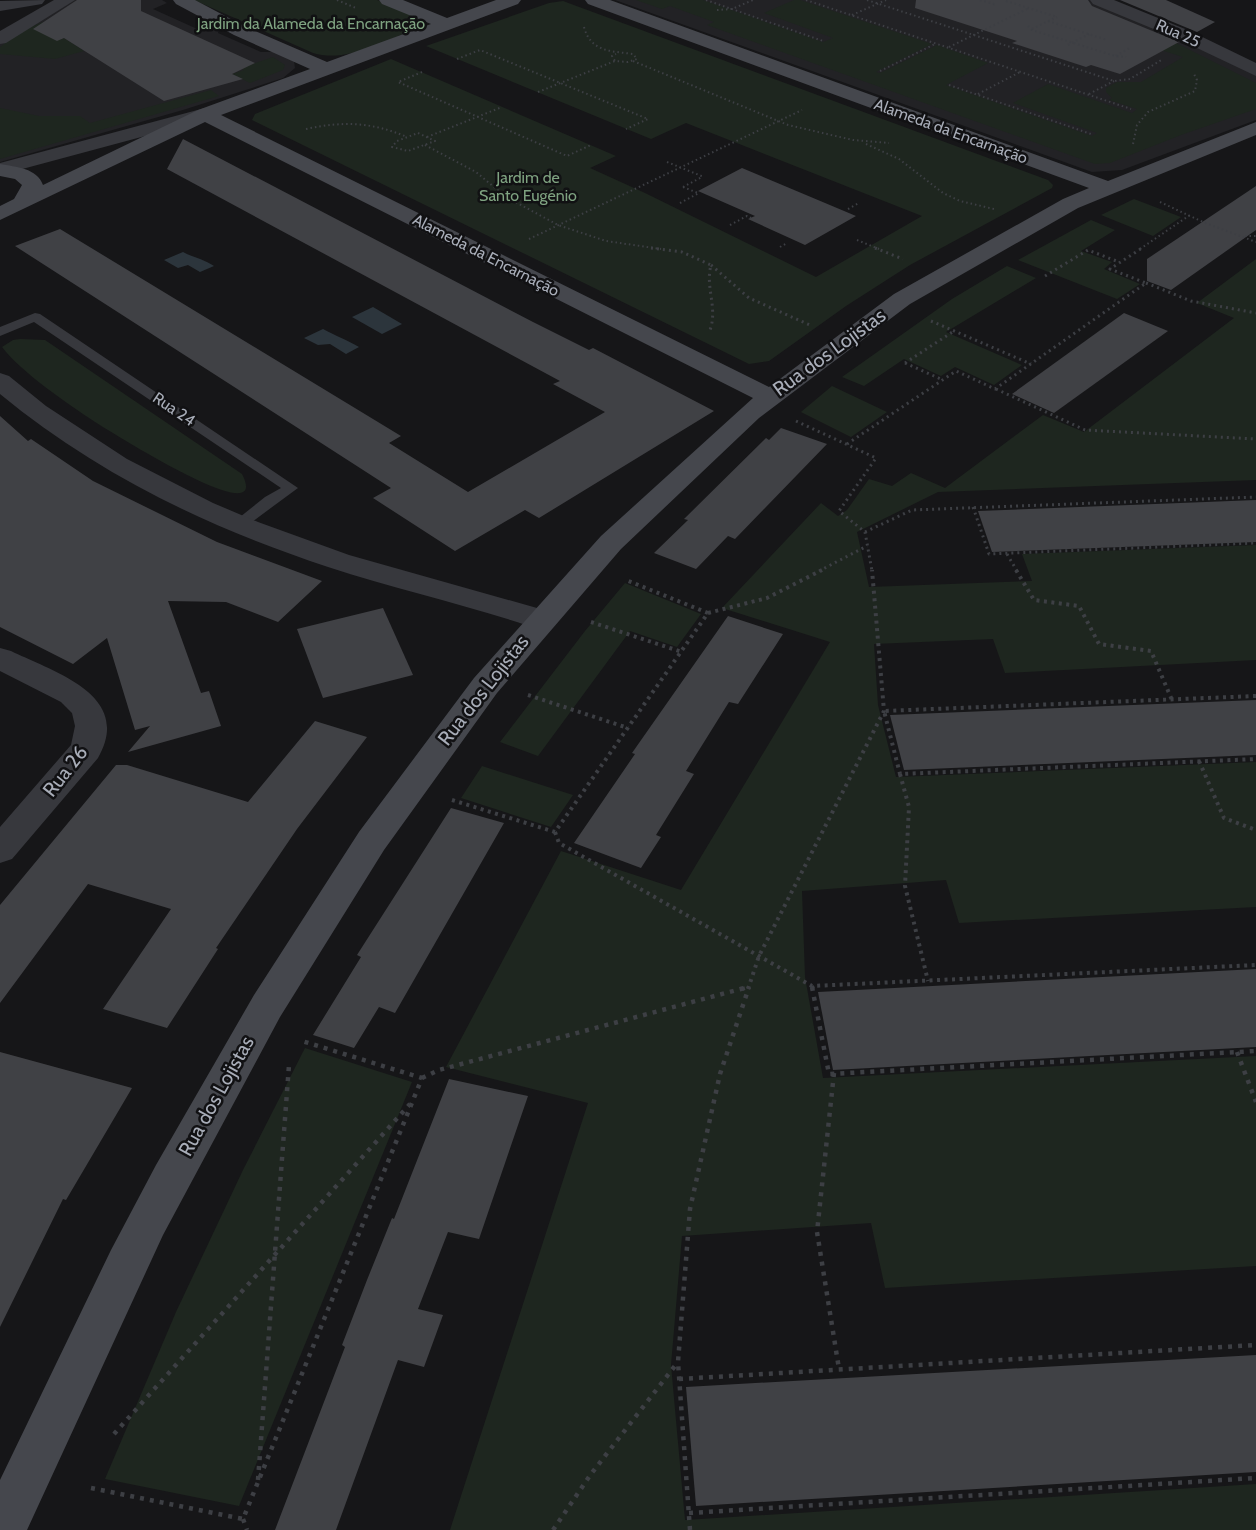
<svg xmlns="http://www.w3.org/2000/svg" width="1256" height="1530" font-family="Cabin,sans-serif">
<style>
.built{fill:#222225}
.green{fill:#1e261f}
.water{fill:#2c353c}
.building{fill:#404145}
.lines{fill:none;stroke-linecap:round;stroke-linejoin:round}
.path-far3{stroke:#3d3f44;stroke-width:2;stroke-dasharray:1.5 3;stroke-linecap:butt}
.path-far2{stroke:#3d3f44;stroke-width:3;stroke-dasharray:2 4;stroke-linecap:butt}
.path-far1{stroke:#3d3f44;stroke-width:4;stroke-dasharray:3 4.5;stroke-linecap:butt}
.path{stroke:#3d3f44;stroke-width:4.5;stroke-dasharray:4 6;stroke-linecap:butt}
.lane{fill:#37383d;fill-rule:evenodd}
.street{fill:#37383d;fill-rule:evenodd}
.secondary{fill:#45474d;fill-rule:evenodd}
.labels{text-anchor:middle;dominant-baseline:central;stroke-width:5;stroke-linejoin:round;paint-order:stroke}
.far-park-label{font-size:16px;fill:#7fa381;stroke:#111113}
.far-street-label{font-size:16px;fill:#a8adb8;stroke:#111113}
.street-label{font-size:20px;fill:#a8adb8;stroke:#111113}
</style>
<rect width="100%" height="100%" fill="#161618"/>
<g class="built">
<path d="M73,0H162L167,3L153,9L195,28L216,24L220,26L218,33L261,52H277L294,61L295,68L283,78L183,110L0,162V43Z"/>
<path d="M615,0H1092L1256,74V120L1122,170L1092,172Z"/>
</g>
<g class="green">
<path d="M194,0H377L415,15L422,21L419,28L413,30C382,42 346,63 313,53Z"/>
<path d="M636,0H703L823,42L833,38L764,13L794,0H800L932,44L876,72L880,73L937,45L988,63L946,85L1092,136L1097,133L1013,103L1048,84L1132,113L1137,109L1109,100L1112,98L1106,92V88L1117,82H1141L1183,57L1068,21L1164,37L1256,83V109L1181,135L1110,163L1095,164L707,25L714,22L670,6L662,9Z"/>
<path d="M563,1L1048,180L1053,185L1052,188L910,265L846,306L769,361L749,364L252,120L255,114L391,59L616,156L590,168L645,193L816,277L922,216L686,123L651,139L426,46L549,3Z"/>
<path d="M56,19L57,40L64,38L84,51L55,59L0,54V47C19,34 32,23 56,19Z"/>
<path d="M273,57L285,65L283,70L250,83L232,74L244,70L241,68Z"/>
<path d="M211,90L219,96L0,159V108L39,116H80L90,123Z"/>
<path d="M1134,199L1181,217L1153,236L1101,215Z"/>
<path d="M1091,220L1115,230L1081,251L1112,262L1104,269L1140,284L1117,299L1018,260Z"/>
<path d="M1256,259V480L938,492L857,532L869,587L1032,581L1022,554L1256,545V660L1005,673L993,639L874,644L878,705L896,777L1256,762V907L959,923L946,880L802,891L805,977L823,1078L1256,1056V1266L885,1288L871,1223L682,1236L671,1365L685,1520L1256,1484V1530H450L588,1103L446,1067L561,851L681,890L830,642L722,608L821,503L838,516L847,510L869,479L892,486L911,473L945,488L1043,415L1084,432L1234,318L1197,303Z"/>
<path d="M1007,266L1036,278L946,332L1022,365L994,385L955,367L941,376L904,359L864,386L842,377L952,299Z"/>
<path d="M20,339L45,340L242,474C274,536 105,428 95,422C67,403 22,373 2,347L13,340Z"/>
<path d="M832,386L887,412L851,437L801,412Z"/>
<path d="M625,583L701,614L677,647L630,631L538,756L500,742L585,631Z"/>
<path d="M482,766L573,795L551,827L461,798Z"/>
<path d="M305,1048L412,1082L239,1506L105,1479L176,1312L243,1170Z"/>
</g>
<g class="water">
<path d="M183,252C194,258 204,259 214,266L200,272L188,265L178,268L164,260Z"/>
<path d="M373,307L402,324L382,334L352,317Z"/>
<path d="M323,329C336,336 347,340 359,347L346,354L330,344L318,345L304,338Z"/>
</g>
<g class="building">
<path d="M77,0H141V11L255,63L232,74L243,79L164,101L64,38L57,41L33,29Z"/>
<path d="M916,0H1088L1092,6L1179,42L1120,74L1091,65L1086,67L1012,43L1017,41L915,8Z"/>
<path d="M1120,0H1166L1215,22L1197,32Z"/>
<path d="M183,139L533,322L589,350L593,348L714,411L539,518L525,510L455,551L373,498L391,488L15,246L60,229L401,436L389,443L468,492L605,412L553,384L560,381L167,169Z"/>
<path d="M742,168L856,216L805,245L748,219L755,216L698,191Z"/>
<path d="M1256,186V230L1171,290L1147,281V259Z"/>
<path d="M1124,313L1168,331L1054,413L1012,394Z"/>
<path d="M0,416L28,441L31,439L93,481L217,542L322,581L278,622L226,602L168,601L201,693L209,691L221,726L128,752L150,726L135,730L107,638L73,664L0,627Z"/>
<path d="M781,428L827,444L735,539L728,536L696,569L654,553L688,520L684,519L766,438L769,440Z"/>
<path d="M1256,500V542L992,552L978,511Z"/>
<path d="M383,608L413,675L323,698L297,629Z"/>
<path d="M728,616L783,634L738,704L729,702L686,771L694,774L656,835L661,837L641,868L574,843L635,754L632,753Z"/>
<path d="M1256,700V755L904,770L890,715Z"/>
<path d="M315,721L367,737L297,829L216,948L218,949L167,1028L103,1009L171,909L88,884L0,1003V905L116,765H127L248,802Z"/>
<path d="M451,808L504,823L395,1013L379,1007L354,1048L313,1035L361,957L357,955Z"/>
<path d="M1256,969V1047L833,1070L818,992Z"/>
<path d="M0,1052L132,1088L66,1200L63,1199L0,1327Z"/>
<path d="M449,1079L528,1096L479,1239L448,1232L418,1309L443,1315L424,1367L398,1360L336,1530H275L345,1347L342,1345L367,1280L392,1218L394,1219Z"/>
<path d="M1256,1355V1472L696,1506L686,1387Z"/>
</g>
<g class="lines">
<g class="path-far3">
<path d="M337,0L356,8"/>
<path d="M706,0L823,41"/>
<path d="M806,0L1131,109"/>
<path d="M867,0L1114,81L1130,79L1163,59"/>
<path d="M980,0L997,5"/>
<path d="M1006,1L1057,17"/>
<path d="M717,10L732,9L753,0"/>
<path d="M852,15L886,0"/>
<path d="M1048,21L1107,40"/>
<path d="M1028,26L1032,30L1115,56L1126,57"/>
<path d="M584,27C591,53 613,51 633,54L637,59L628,62L615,61L612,56L616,54"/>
<path d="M1032,29L1057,17"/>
<path d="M1068,45L1089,34"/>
<path d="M949,47L1029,8"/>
<path d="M1116,56L1131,47"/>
<path d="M457,59L480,50L648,119L626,129"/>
<path d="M633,61L788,125L853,140L889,143"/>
<path d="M880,71L935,44"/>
<path d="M422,72L398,82L567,156L591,145"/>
<path d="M949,85L1091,134"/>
<path d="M538,92L615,61"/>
<path d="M978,94L1020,72"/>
<path d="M1089,94L1114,81"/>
<path d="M306,129C343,121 372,122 407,137"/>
<path d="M418,133L435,141L408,151L392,147L397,141Z"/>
<path d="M427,137L502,107"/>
<path d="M866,144L899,159L943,193L960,201L994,209"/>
<path d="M1133,144L1137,125L1148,112L1195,91L1197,80L1194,74"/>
<path d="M425,145L476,172L506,197L558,225L606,241L661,249"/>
<path d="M667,162L704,177"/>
<path d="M683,187L702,177"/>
<path d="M683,187L698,193"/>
<path d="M1160,202L1203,222L1256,242"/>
<path d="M680,203L699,193"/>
<path d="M848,209L859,203"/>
<path d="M730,225L747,216L751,218"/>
<path d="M1245,236H1256"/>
<path d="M529,239L802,110"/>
<path d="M857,240L879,249"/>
<path d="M780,247L787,243"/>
<path d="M1140,249L1190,215"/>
</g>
<g class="path-far2">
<path d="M651,248L682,252L711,265C705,287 718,308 710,330"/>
<path d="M875,248L903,259"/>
<path d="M711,265L749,298L812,326"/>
<path d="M1045,276L1088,250L1119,262"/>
<path d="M1146,283L1191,301L1256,313"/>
<path d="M931,321L1031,364"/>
<path d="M905,363L954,331"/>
<path d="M905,363L943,380"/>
<path d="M996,389L1085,430L1256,439"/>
<path d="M796,421L876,458L839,511L865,532L872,571"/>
<path d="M847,444L956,371L995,389L1146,283L1110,269L1142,248"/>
<path d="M973,507L989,554L1256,543"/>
<path d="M865,532L912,510L1256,497"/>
<path d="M1007,554L1017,571"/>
<path d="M819,571L867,546"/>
</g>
<g class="path-far1">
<path d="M1016,570L1034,600L1079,606L1099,644L1151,651L1172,700"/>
<path d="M708,613L767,598L822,570"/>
<path d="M591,622L682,652"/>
<path d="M528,695L628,728"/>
<path d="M1256,696L884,711L900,774L1256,759"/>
<path d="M1199,761L1224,818L1256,830"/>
<path d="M900,774L909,807L905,886L928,981"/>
<path d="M452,800L555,832L708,613L626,580"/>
<path d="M555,832L559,843L812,986L1256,965"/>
<path d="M812,986L813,989"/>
<path d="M742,989L749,987"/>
<path d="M748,989L759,956L884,711L872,570"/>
</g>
<g class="path">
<path d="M812,987L829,1074L1256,1051"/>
<path d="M1237,1052L1256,1102"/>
<path d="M834,1073L817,1232L839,1369"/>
<path d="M422,1078L439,1070L748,987"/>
<path d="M679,1379L1256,1345"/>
<path d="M114,1434L410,1104"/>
<path d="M258,1480L289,1065"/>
<path d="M91,1488L243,1519L422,1078L302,1041"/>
<path d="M689,1513L1256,1478"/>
<path d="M243,1519L247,1530"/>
<path d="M553,1530L591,1474L678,1362"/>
<path d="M690,1530L678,1362L690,1209L720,1074L749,987"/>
</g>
<path class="lane" d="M35,313L40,314L298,488L245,527H235L232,524L235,521L265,497L281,488L34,322L0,336V327Z"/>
<g class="street">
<path d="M45,0L42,4L0,11V1Z"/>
<path d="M54,0H75L6,43L0,44V31Z"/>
<path d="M1090,0H1114L1190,31L1256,63V76L1178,39L1093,4Z"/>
<path d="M205,108L212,110L215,114L212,118L0,175V163Z"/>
<path d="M0,373L9,376L46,406L127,459L213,503L258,522L349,555L551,612L555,619L551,626L540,629L529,626C463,604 395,589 328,567C209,528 97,474 0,394Z"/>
<path d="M0,648L11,651C54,672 134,695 98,758L12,859L0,863V827L71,745L75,726L72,713L61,702L0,671Z"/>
</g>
<path class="secondary" d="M173,0H195L246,27L327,62L431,24L382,4L379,0H403L447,18L496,0H521L518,4L221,115L769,387L894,294L1063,199L1089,188L588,4L585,0H610L1108,181L1256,122V135L1078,208L910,304L759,418L621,549L497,693L384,850L280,1017L163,1235L27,1530H0V1480L111,1250L156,1165L254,995L359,832L474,678L601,536L753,398L205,122L0,220V206L14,199L22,185L15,179L0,176V164C16,167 37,168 43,185L198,110L310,69L234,35L176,4Z"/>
</g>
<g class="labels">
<g class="far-park-label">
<text x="311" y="23">Jardim da Alameda da Encarnação</text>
<text x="528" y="177">Jardim de<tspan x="528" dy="18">Santo Eugénio</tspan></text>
</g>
<g class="far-street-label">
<text transform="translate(1178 33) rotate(24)">Rua 25</text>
<text transform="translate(951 131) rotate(20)">Alameda da Encarnação</text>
<text transform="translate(486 255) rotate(27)">Alameda da Encarnação</text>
<text transform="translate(174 409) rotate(34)">Rua 24</text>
</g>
<g class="street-label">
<text transform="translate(829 352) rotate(-36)">Rua dos Lojistas</text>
<text transform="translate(483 690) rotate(-52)">Rua dos Lojistas</text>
<text transform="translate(65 771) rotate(-52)">Rua 26</text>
<text transform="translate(216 1096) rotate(-61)">Rua dos Lojistas</text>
</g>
</g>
</svg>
